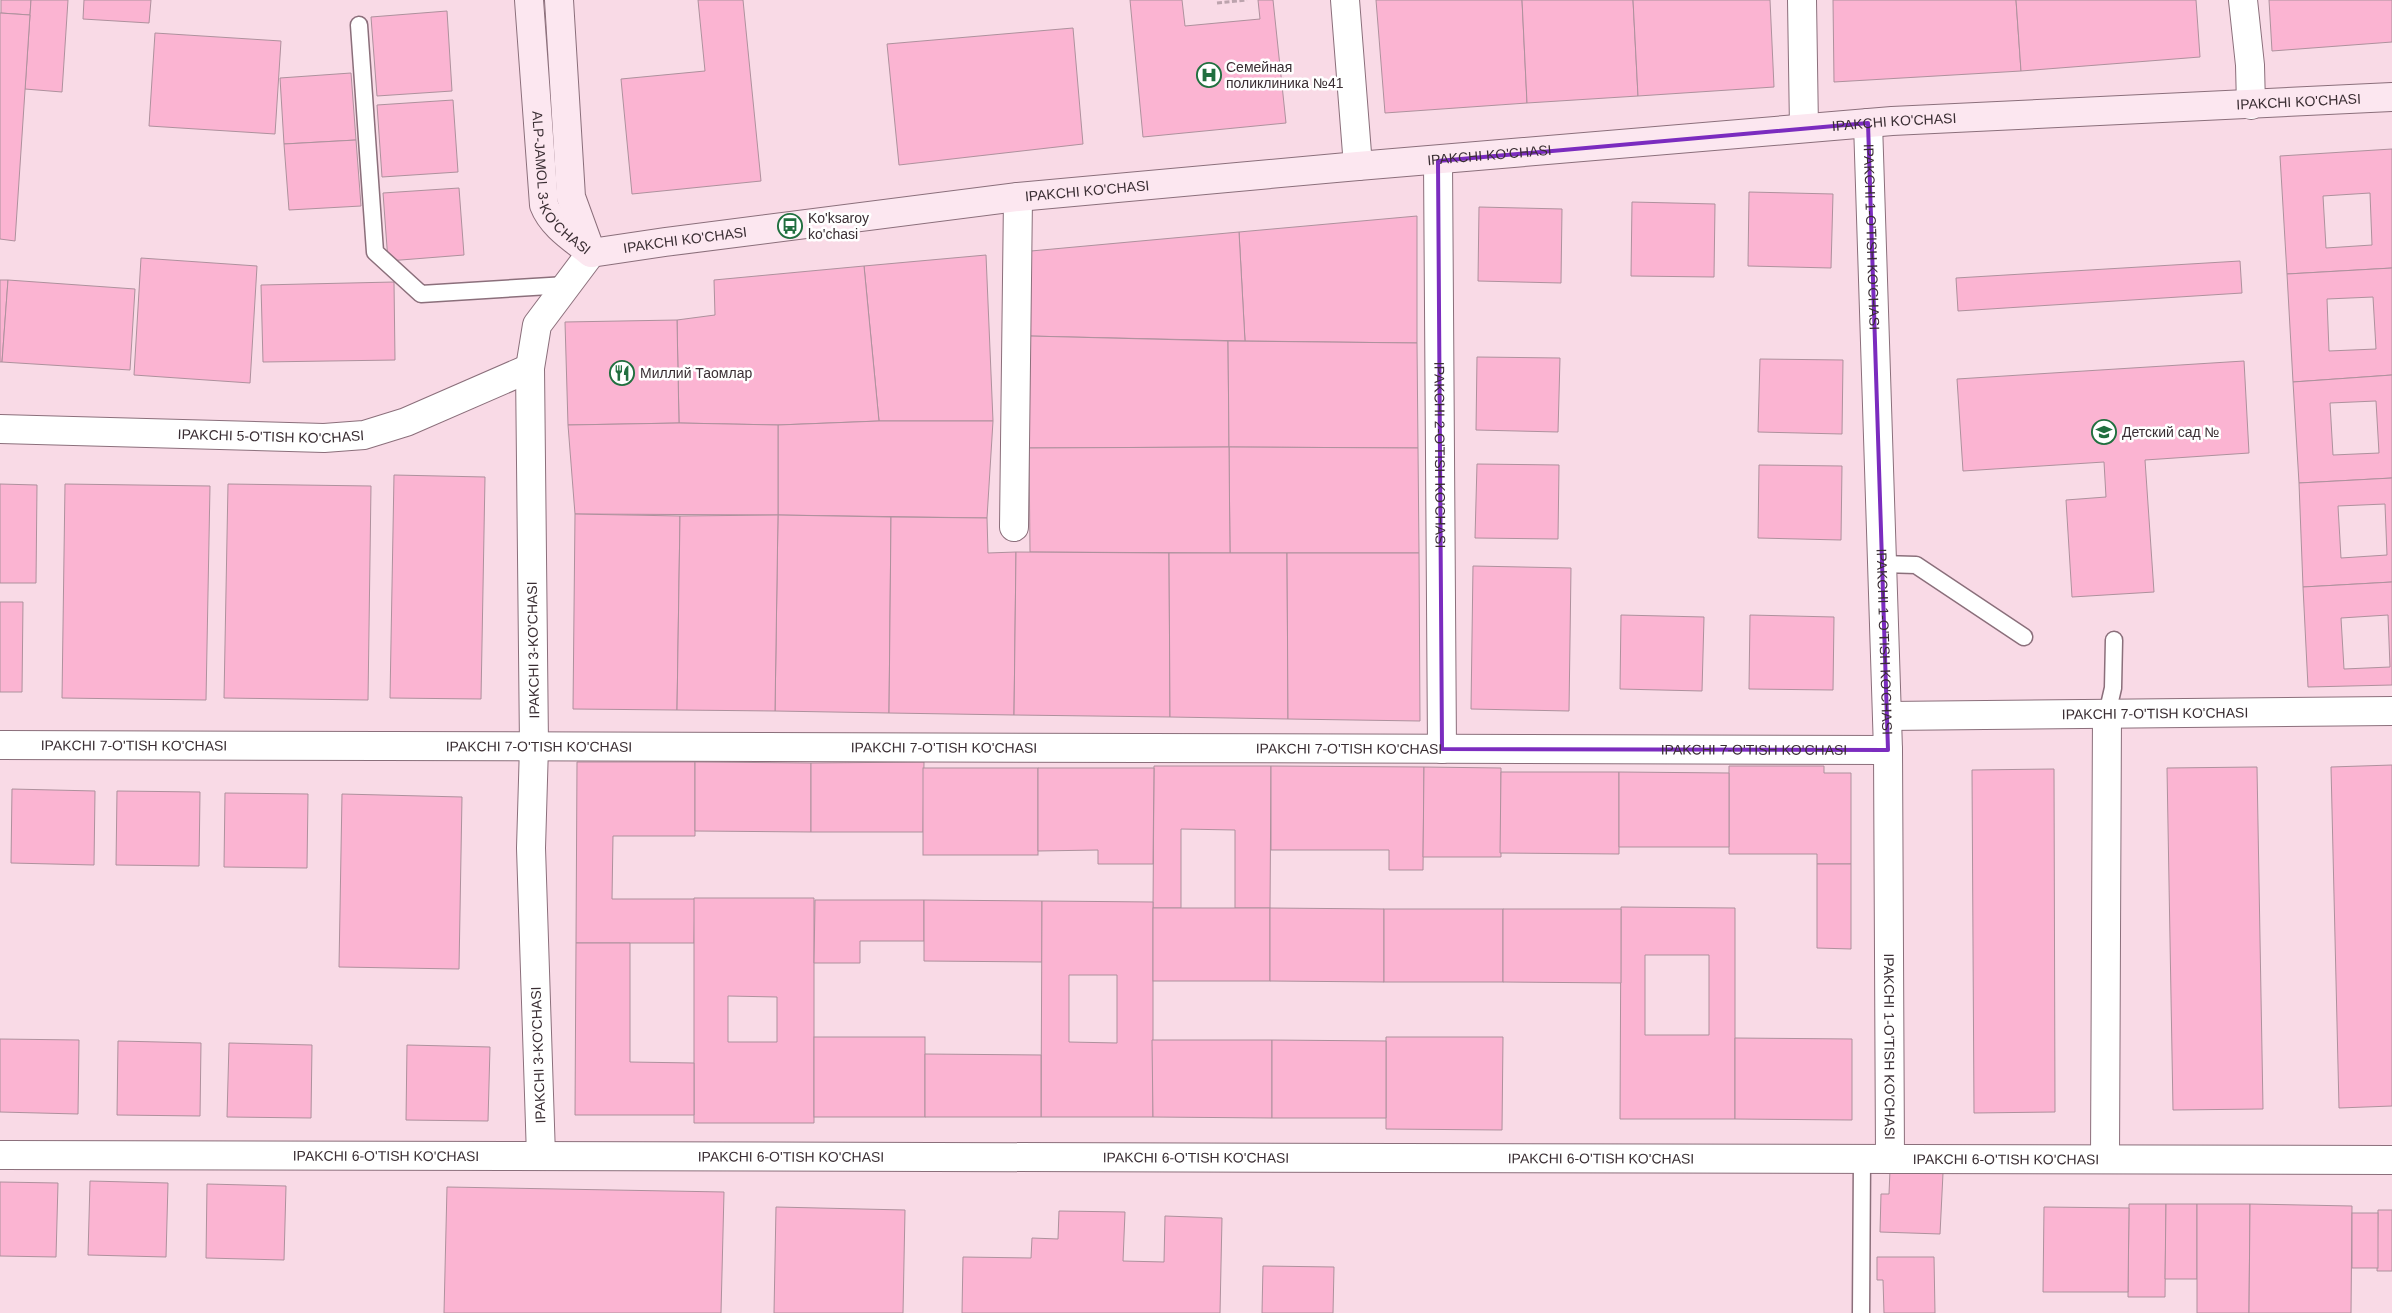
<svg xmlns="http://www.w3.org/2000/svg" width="2392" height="1313" font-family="Arial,sans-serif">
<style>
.building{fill:#fbb4d2;stroke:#ae919d;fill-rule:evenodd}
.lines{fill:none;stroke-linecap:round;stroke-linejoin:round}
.lane-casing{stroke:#8b6f7b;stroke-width:19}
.street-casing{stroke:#8b6f7b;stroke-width:30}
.secondary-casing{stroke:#8b6f7b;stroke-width:30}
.path{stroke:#bca3ad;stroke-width:3;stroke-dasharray:5 2.5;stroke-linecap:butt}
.lane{stroke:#fff;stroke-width:16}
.street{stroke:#fff;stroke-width:28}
.secondary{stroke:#fce7f0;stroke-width:28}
.marked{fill:none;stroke:#7b2cbf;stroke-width:4;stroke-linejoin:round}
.labels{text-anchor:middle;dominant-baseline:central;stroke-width:5;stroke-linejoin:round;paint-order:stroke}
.poi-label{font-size:14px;fill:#3a2e33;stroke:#fff;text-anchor:start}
.street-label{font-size:14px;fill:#3a2e33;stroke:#fff}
</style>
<rect width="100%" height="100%" fill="#f9dae6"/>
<g class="building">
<path d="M1,0H31L30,15L1,13Z"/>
<path d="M31,0H68L62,92L25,89Z"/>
<path d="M84,0H151L149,23L83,19Z"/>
<path d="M698,0H743L761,181L632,194L621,79L705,71Z"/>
<path d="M1130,0H1182L1185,26L1260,19L1258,0H1273L1286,123L1143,137Z"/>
<path d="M1376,0H1522L1527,103L1385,113Z"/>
<path d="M1522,0H1633L1638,96L1527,103Z"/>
<path d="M1633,0H1770L1774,87L1638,96Z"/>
<path d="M1833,0H2016L2021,71L1834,82Z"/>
<path d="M2016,0H2196L2200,57L2021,71Z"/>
<path d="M2269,0H2392V42L2272,51Z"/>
<path d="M447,11L452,91L377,96L371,17Z"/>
<path d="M0,13L30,15L15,241L0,239Z"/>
<path d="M1073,28L1083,144L899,165L887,44Z"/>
<path d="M155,33L281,41L275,134L149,126Z"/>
<path d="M351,73L356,140L284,144L280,78Z"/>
<path d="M453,100L458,172L382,177L377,105Z"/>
<path d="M356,140L361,206L289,210L284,144Z"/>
<path d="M2392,149V268L2287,274L2280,156ZM2370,193L2372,245L2326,248L2323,196Z"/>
<path d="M459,188L464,255L388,261L383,193Z"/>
<path d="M1749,192L1833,194L1831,268L1748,266Z"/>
<path d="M1632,202L1715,204L1714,277L1631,276Z"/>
<path d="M1479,207L1562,209L1561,283L1478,281Z"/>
<path d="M1417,216V343L1245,341L1239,232Z"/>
<path d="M1239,232L1245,341L1029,336L1031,251Z"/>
<path d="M986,255L993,421H879L864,266Z"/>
<path d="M141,258L257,266L250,383L134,375Z"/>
<path d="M2240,261L2242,293L1958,311L1956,278Z"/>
<path d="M864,266L879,421L778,425L679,423L677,320L715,315L714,280Z"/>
<path d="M2392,268V375L2293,382L2287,274ZM2373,297L2376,349L2329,351L2327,299Z"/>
<path d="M0,280H8L2,362H0Z"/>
<path d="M8,280L135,289L130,370L2,362Z"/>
<path d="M394,282L395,360L263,362L261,285Z"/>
<path d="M677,320L679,423L568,425L565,322Z"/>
<path d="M1029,336L1228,341L1229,447L1029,448Z"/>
<path d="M1228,341L1417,343L1418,448L1229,447Z"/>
<path d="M1477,357L1560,358L1558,432L1476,430Z"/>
<path d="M1760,359L1843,360L1842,434L1758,432Z"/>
<path d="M2244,361L2249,453L2145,460L2154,592L2072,597L2066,500L2106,497L2104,462L1963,471L1957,379Z"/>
<path d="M2392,375V478L2299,483L2293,382ZM2376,401L2379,453L2333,455L2330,403Z"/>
<path d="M879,421H993L987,518L778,515V425Z"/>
<path d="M679,423L778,425V515L575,514L568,425Z"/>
<path d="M1229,447L1418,448L1419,553H1230Z"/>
<path d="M1229,447L1230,553L1030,552L1029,448Z"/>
<path d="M1477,464L1559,465L1558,539L1475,538Z"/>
<path d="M1759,465L1842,466L1841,540L1758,538Z"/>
<path d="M394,475L485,477L481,699L390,698Z"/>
<path d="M2392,478V582L2303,587L2299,483ZM2385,504L2387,555L2341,558L2338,506Z"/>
<path d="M0,484L37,485L36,583H0Z"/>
<path d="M65,484L210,486L206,700L62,698Z"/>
<path d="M228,484L371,486L368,700L224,698Z"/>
<path d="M575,514L680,516L677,710L573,709Z"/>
<path d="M778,515L891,517L889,713L775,711Z"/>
<path d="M778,515L775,711L677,710L680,516Z"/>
<path d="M891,517L987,518L988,553L1016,552L1014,715L889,713Z"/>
<path d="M1016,552L1169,553L1170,717L1014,715Z"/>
<path d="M1169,553H1287L1288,719L1170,717Z"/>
<path d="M1287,553H1419L1420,721L1288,719Z"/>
<path d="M1473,566L1571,568L1569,711L1471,709Z"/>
<path d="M2392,582V685L2308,687L2303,587ZM2388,615L2390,667L2344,669L2341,618Z"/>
<path d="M0,602H23L22,692H0Z"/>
<path d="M1621,615L1704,617L1702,691L1620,689Z"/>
<path d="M1750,615L1834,617L1833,690L1749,689Z"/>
<path d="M577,762H695V836H613L612,899H695L694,943H576Z"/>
<path d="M695,762L811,763V832L695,831Z"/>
<path d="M924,762L923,832H811V763Z"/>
<path d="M2392,765V1106L2339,1108L2331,767Z"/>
<path d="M1154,766H1271L1270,908H1235V830L1181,829V908H1153Z"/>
<path d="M1271,766L1424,767L1423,870H1389V850H1271Z"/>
<path d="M1729,766H1824V773H1851V864H1817V854H1729Z"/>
<path d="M1424,767L1501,768V857H1423Z"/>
<path d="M2257,767L2263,1109L2173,1110L2167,768Z"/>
<rect x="923" y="768" width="115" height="87"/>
<path d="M1038,768H1154L1153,864H1098V850L1038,851Z"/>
<path d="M2054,769L2055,1112L1974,1113L1972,770Z"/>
<path d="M1501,772H1619V854L1500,853Z"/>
<path d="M1619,772L1729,773V847H1619Z"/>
<path d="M12,789L95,791L94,865L11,863Z"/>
<path d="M117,791L200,792L199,866L116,865Z"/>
<path d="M225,793L308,794L307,868L224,867Z"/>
<path d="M342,794L462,797L459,969L339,967Z"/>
<path d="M1817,864H1851V949L1817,948Z"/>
<path d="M694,898H814V1123H694ZM728,996L777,997V1042H728Z"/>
<path d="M815,900H924V941H860V963H814Z"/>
<path d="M924,900L1042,901V962L924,961Z"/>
<path d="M1042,901L1153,902V1117H1041ZM1069,975H1117V1043L1069,1042Z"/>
<path d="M1621,907L1735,908V1119H1620ZM1645,955H1709V1035H1645Z"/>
<rect x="1153" y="908" width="117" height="73"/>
<path d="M1270,908L1384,909V982L1270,981Z"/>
<rect x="1384" y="909" width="119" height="73"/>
<path d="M1503,909H1621V983L1503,982Z"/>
<path d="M576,943H630V1062L694,1063V1115H575Z"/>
<rect x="814" y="1037" width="111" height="80"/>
<path d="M1386,1037H1503L1502,1130L1386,1129Z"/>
<path d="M1735,1038L1852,1039V1120L1735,1119Z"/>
<path d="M0,1039L79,1040L78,1114L0,1112Z"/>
<path d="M1152,1040H1272V1118L1153,1117Z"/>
<path d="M1272,1040L1386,1041V1118H1272Z"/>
<path d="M118,1041L201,1043L200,1116L117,1115Z"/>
<path d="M229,1043L312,1045L311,1118L227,1117Z"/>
<path d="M407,1045L490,1047L488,1121L406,1120Z"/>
<path d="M925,1054L1041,1055V1117H925Z"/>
<path d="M1890,1170L1943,1173L1940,1234L1880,1232L1881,1194H1889Z"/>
<path d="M90,1181L168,1183L166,1257L88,1255Z"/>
<path d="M0,1182L58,1183L56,1257L0,1256Z"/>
<path d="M207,1184L286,1186L284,1260L206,1258Z"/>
<path d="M447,1187L724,1192L721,1313H444Z"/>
<path d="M2129,1204H2166L2165,1297H2128Z"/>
<path d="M2166,1204H2197V1279H2165Z"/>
<path d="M2197,1204H2250L2249,1313H2197Z"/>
<path d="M2250,1204L2352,1206L2351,1313H2249Z"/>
<path d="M776,1207L905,1210L903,1313H774Z"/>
<path d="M2044,1207L2129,1208L2128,1292H2043Z"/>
<path d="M2378,1210H2392V1271H2377Z"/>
<path d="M1059,1211L1125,1212L1123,1261L1164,1262L1165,1216L1222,1218L1220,1313H962L963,1257L1031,1258L1032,1238L1058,1239Z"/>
<rect x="2352" y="1213" width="26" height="55"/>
<path d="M1877,1257H1934L1935,1313H1884L1883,1280H1877Z"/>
<path d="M1263,1266L1334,1267L1333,1313H1262Z"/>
</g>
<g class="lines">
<defs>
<g id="lane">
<path d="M359,25L375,252L421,294L566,285"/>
<path d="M1882,564L1916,565L2024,637"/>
<path d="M2107,714L2113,688L2114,640"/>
<path d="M1861,1313L1862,1159"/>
</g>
<g id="street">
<path d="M1345,0L1358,166"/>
<path d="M1802,0L1804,128"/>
<path d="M2243,0L2250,65L2251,105"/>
<path id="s1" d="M1868,123L1888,750L1890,1159"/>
<path id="s2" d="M1438,161L1442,749"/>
<path id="s3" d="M0,429L324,438L364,435L406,422L530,368"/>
<path d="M1014,527L1018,197"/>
<path id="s4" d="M1887,716L2392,711"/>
<path id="s5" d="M0,745L1888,750"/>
<path id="s6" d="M0,1155L2392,1160"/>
<path d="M541,1156L531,848L534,746L530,368L537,325L591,253"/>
<path d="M2105,1159L2107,714"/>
</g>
<g id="secondary">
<path id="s7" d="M529,0L544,205C552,226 574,239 591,253"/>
<path d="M559,0L571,197L591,252"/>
<path id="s8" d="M591,253L665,242L1018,197L1358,166L1892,121L2392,97"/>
</g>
</defs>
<use href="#lane" class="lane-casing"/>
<use href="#street" class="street-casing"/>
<use href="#secondary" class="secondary-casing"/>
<path class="path" d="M1217,3L1247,0"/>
<use href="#lane" class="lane"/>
<use href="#street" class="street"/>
<use href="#secondary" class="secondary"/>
</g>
<path class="marked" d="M1868,123L1888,750L1442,749L1438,161Z"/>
<defs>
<symbol id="hospital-ring" viewBox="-11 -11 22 22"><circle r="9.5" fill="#fff" stroke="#206f3f" stroke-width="1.5"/><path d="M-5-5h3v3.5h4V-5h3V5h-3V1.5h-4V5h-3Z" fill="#206f3f"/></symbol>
<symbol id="bus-ring" viewBox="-11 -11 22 22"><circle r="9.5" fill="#fff" stroke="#206f3f" stroke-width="1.5"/><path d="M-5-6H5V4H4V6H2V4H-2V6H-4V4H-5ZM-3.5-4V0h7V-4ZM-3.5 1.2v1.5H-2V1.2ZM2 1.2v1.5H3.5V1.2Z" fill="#206f3f"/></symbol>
<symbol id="restaurant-ring" viewBox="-11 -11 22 22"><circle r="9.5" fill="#fff" stroke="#206f3f" stroke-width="1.5"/><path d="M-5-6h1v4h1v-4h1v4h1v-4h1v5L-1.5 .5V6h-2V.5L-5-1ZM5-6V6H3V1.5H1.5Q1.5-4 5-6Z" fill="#206f3f"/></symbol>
<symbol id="school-ring" viewBox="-11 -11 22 22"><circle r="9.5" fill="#fff" stroke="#206f3f" stroke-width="1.5"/><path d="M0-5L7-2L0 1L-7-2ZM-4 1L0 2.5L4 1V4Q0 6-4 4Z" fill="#206f3f"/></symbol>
</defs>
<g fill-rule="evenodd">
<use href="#hospital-ring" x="1195" y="61" width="28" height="28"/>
<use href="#bus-ring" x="776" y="212" width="28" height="28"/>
<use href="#restaurant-ring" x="608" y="359" width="28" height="28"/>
<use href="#school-ring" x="2090" y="418" width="28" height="28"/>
</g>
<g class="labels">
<g class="poi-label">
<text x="1226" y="67">Семейная<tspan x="1226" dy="16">поликлиника №41</tspan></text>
<text x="808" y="218">Ko'ksaroy<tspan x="808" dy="16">ko'chasi</tspan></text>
<text x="640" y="373">Миллий Таомлар</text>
<text x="2122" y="432">Детский сад №</text>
</g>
<g class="street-label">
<text stroke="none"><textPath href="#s8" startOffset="1715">IPAKCHI KO'CHASI</textPath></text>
<text stroke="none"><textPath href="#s8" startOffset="1310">IPAKCHI KO'CHASI</textPath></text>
<text stroke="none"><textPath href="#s8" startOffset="904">IPAKCHI KO'CHASI</textPath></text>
<text stroke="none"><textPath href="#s7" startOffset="191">ALP-JAMOL 3-KO'CHASI</textPath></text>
<text stroke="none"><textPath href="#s8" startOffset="500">IPAKCHI KO'CHASI</textPath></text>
<text stroke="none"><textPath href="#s1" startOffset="114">IPAKCHI 1-O'TISH KO'CHASI</textPath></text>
<text stroke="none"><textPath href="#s8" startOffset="95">IPAKCHI KO'CHASI</textPath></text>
<text stroke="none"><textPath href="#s3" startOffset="271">IPAKCHI 5-O'TISH KO'CHASI</textPath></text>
<text stroke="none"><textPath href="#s2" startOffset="294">IPAKCHI 2-O'TISH KO'CHASI</textPath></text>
<text stroke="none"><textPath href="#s1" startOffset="519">IPAKCHI 1-O'TISH KO'CHASI</textPath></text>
<text transform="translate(533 650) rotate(-91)">IPAKCHI 3-KO'CHASI</text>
<text stroke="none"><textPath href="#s4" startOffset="268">IPAKCHI 7-O'TISH KO'CHASI</textPath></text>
<text stroke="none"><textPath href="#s5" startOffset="134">IPAKCHI 7-O'TISH KO'CHASI</textPath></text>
<text stroke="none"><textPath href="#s5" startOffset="539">IPAKCHI 7-O'TISH KO'CHASI</textPath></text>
<text stroke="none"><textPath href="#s5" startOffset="944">IPAKCHI 7-O'TISH KO'CHASI</textPath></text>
<text stroke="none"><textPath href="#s5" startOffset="1349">IPAKCHI 7-O'TISH KO'CHASI</textPath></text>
<text stroke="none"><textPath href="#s5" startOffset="1754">IPAKCHI 7-O'TISH KO'CHASI</textPath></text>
<text stroke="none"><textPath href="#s1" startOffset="924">IPAKCHI 1-O'TISH KO'CHASI</textPath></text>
<text transform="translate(538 1055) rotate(-92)">IPAKCHI 3-KO'CHASI</text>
<text stroke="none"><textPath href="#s6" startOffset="386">IPAKCHI 6-O'TISH KO'CHASI</textPath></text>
<text stroke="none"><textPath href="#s6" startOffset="791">IPAKCHI 6-O'TISH KO'CHASI</textPath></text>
<text stroke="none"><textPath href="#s6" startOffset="1196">IPAKCHI 6-O'TISH KO'CHASI</textPath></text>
<text stroke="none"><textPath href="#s6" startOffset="1601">IPAKCHI 6-O'TISH KO'CHASI</textPath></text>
<text stroke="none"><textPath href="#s6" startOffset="2006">IPAKCHI 6-O'TISH KO'CHASI</textPath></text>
</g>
</g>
</svg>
